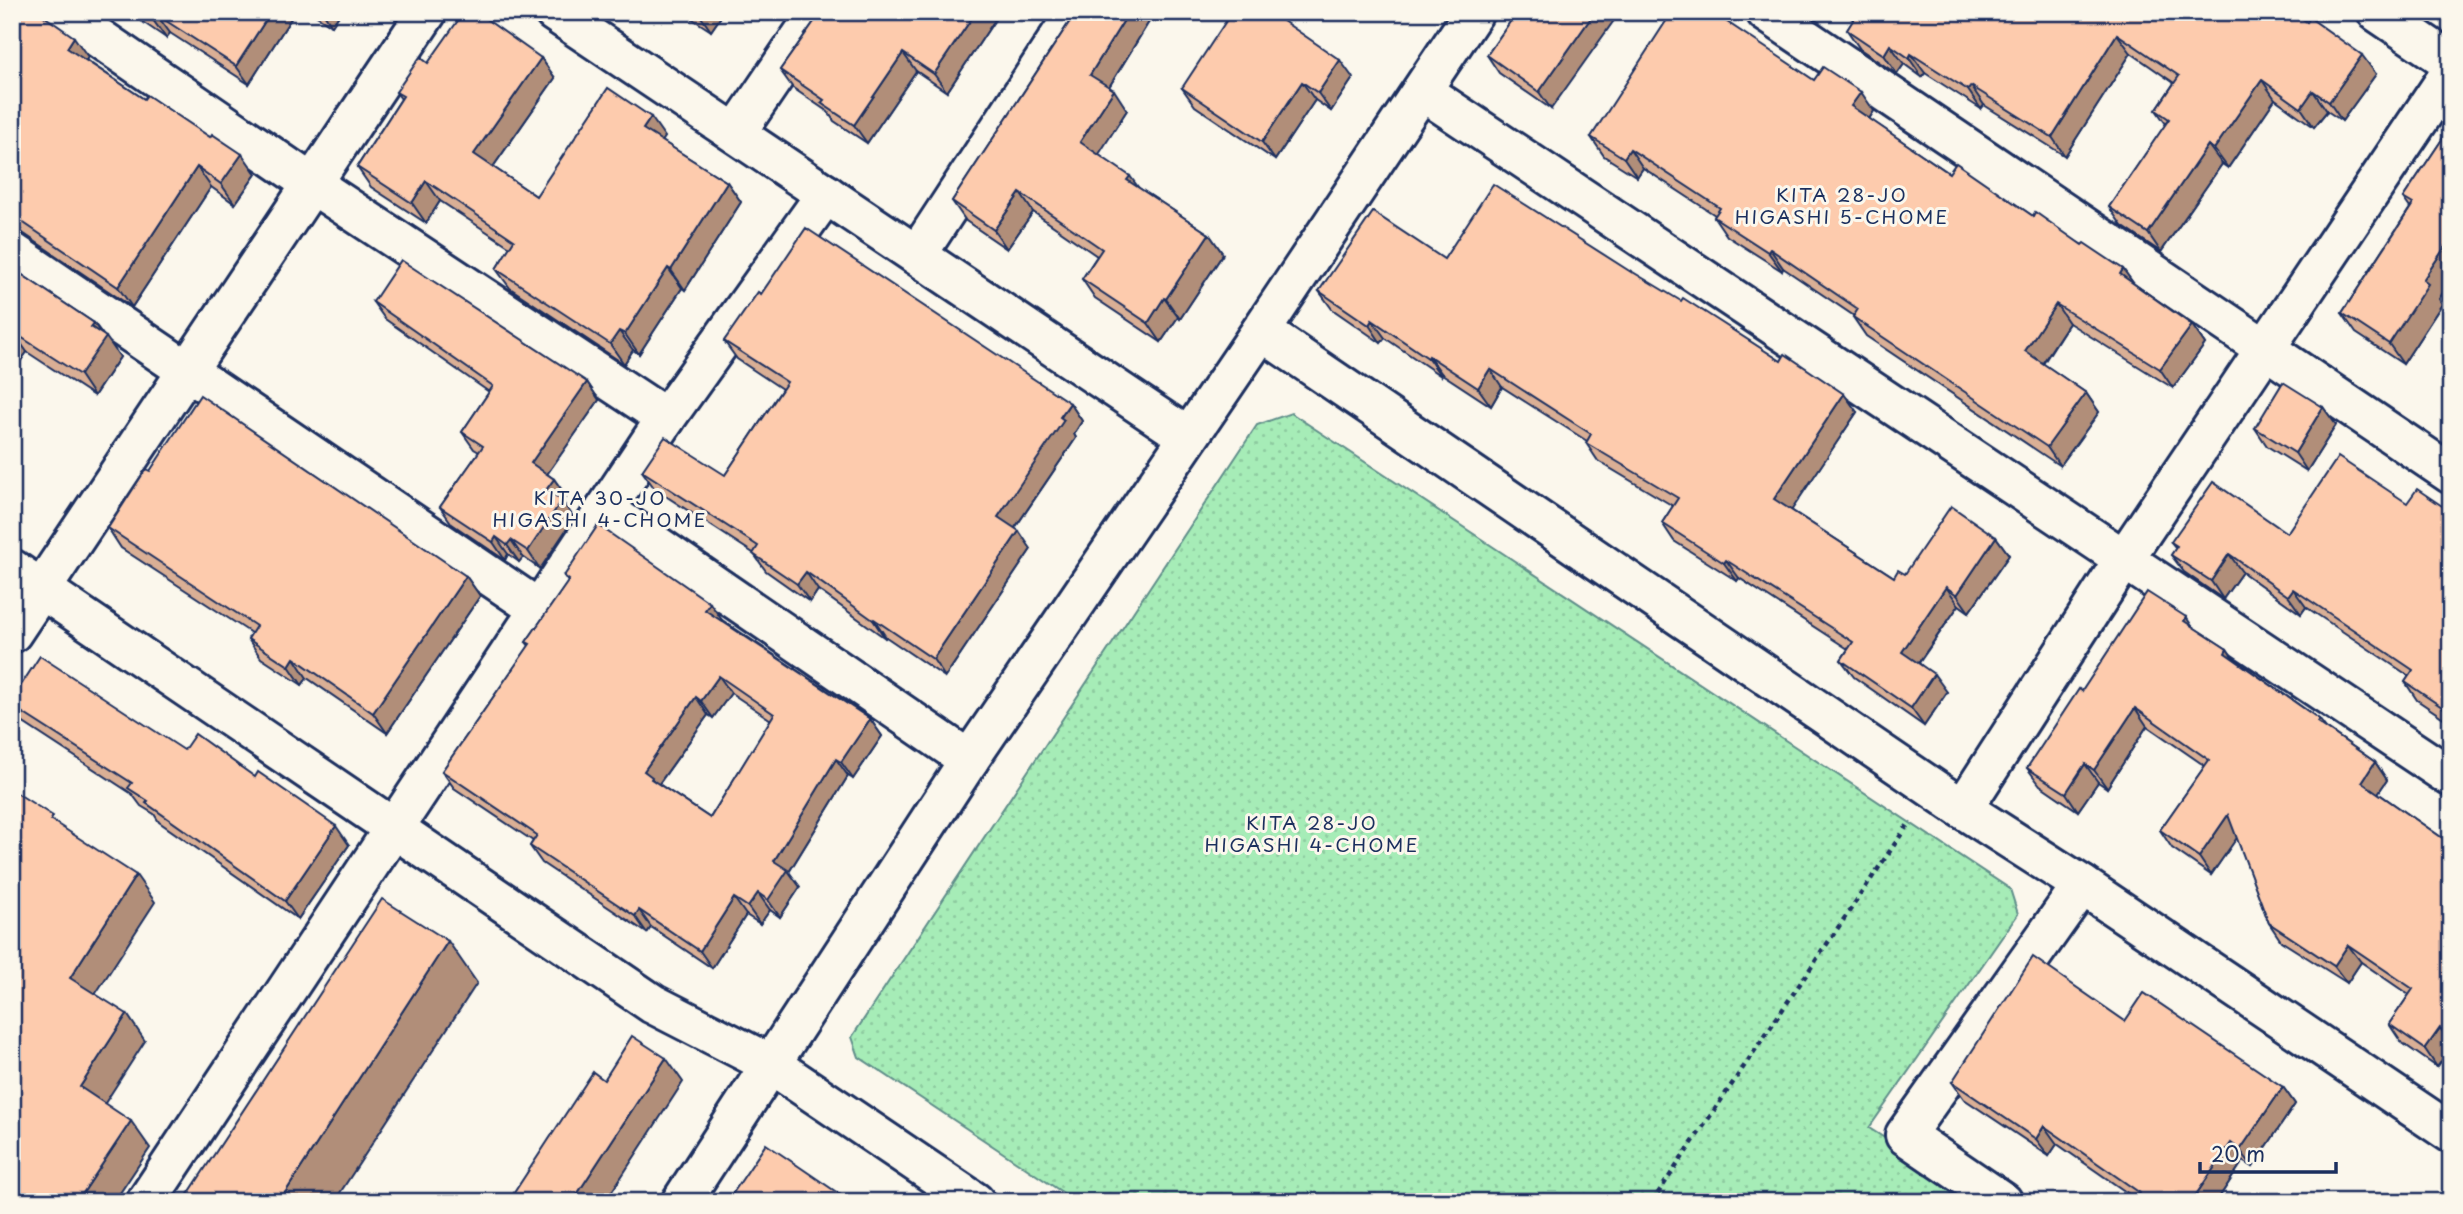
<svg xmlns="http://www.w3.org/2000/svg" width="2463" height="1214" font-family="'Playpen Sans',sans-serif">
<style>
.green{fill:url(#green-dots);stroke:#608e8a;stroke-width:2}
.lines{fill:none;stroke-linecap:round;stroke-linejoin:round}
.minor-casing{stroke:#1b2f5e;stroke-width:44}
.tertiary-casing{stroke:#1b2f5e;stroke-width:44}
.path{stroke:#1b2f5e;stroke-width:4.5;stroke-dasharray:5 5;stroke-linecap:butt}
.minor{stroke:#fbf7ec;stroke-width:38}
.tertiary{stroke:#fbf7ec;stroke-width:38}
.wall{fill:#daaf95;stroke:#1b2f5e;stroke-width:2;fill-rule:evenodd}
.shaded-wall{fill:#b18e79;stroke:#1b2f5e;stroke-width:2}
.building{fill:#fdcbad;stroke:#1b2f5e;stroke-width:2;fill-rule:evenodd}
.labels{text-anchor:middle;dominant-baseline:central;stroke-width:6;stroke-linejoin:round;paint-order:stroke}
.neighbourhood-label{font-size:19px;letter-spacing:2px;fill:#1b2f5e;stroke:#fbf7ec}
</style>
<defs>
<pattern id="green-dots" width="8" height="8" patternUnits="userSpaceOnUse" patternTransform="scale(1.75)"><rect width="8" height="8" fill="#a6ecb7"/><path d="M2 2h.1M6 6h.1" fill="none" stroke="#8ecba0" stroke-width="1.8" stroke-linecap="round"/></pattern>
</defs>
<rect width="100%" height="100%" fill="#fbf7ec"/>
<filter id="ink" filterUnits="userSpaceOnUse"><feTurbulence type="fractalNoise" baseFrequency=".0143" numOctaves="2"/><feDisplacementMap in="SourceGraphic" scale="14" xChannelSelector="R" yChannelSelector="G"/><feConvolveMatrix kernelMatrix="1 2 1 2 8 2 1 2 1" color-interpolation-filters="sRGB"/></filter>
<g filter="url(#ink)">
<path class="green" d="M1291,413L2010,889L2018,914L1869,1128L1949,1179L1953,1202H1077L859,1057L852,1037L1257,425Z"/>
<g class="lines">
<defs>
<g id="minor">
<path d="M61,12L312,184L666,418"/>
<path d="M1766,12L2451,474"/>
<path d="M2377,12L2451,62"/>
<path d="M1422,91L2451,777"/>
<path d="M736,133L818,12"/>
<path d="M12,252L540,610"/>
<path d="M917,255L1076,12"/>
<path d="M1261,331L1963,809L2082,885L2451,1133"/>
<path d="M605,510L969,760"/>
<path d="M12,633L427,12"/>
<path d="M1963,809L2124,559L2451,72"/>
<path d="M146,1202L666,418L826,194"/>
<path d="M681,1202L969,760L1261,331L1474,12"/>
<path d="M2003,1202L1905,1135L2082,885"/>
</g>
<g id="tertiary">
<path d="M554,12L1188,437"/>
<path d="M12,569L653,1004L772,1065L975,1202"/>
</g>
</defs>
<use href="#minor" class="minor-casing"/>
<use href="#tertiary" class="tertiary-casing"/>
<path class="path" d="M1652,1202L1909,823"/>
<use href="#minor" class="minor"/>
<use href="#tertiary" class="tertiary"/>
</g>
<g class="wall">
<path d="M12,12H41V14L88,57L86,60L256,174L235,204L211,187L132,307L24,234L12,230Z"/>
<path d="M100,12H117L112,20Z"/>
<path d="M128,12H295L249,84L170,33L166,38Z"/>
<path d="M311,12H341L332,26Z"/>
<path d="M682,12H724L711,31Z"/>
<path d="M821,12H1000L947,92L916,71L867,143L834,121L828,112L793,88L780,70Z"/>
<path d="M1076,12H1155L1109,87L1127,110L1098,154L1139,188L1209,234L1223,254L1180,319L1178,317L1161,342L1095,298L1082,279L1097,256L1033,212L1007,249L966,221L952,201Z"/>
<path d="M1517,12L1551,109L1499,73L1487,55Z"/>
<path d="M1842,12H2293L2376,74L2342,121L2327,111L2314,127L2275,99L2228,168L2222,164L2161,252L2122,226L2109,207L2166,124L2156,110L2174,83L2131,53L2065,156L1984,105L1981,109L1925,73L1922,77L1904,64L1897,74L1860,49L1847,30L1854,20Z"/>
<path d="M541,58L555,78L493,167L536,196L665,137L662,141L727,182L741,202L685,290L682,288L639,354L633,350L624,364L510,288L496,269L510,247L440,201L426,223L371,187L357,167L401,99L396,92L428,63Z"/>
<path d="M1353,78L1331,111L1315,100L1275,160L1195,106L1182,88Z"/>
<path d="M1814,80L1874,111L1869,119L1949,173L2033,216L2123,269L2133,283L2192,325L2205,344L2173,388L2069,323L2043,364L2086,393L2099,412L2060,466L1866,336L1853,317L1854,316L1783,268L1782,271L1727,236L1714,217L1715,215L1643,168L1637,177L1604,156L1591,137Z"/>
<path d="M2451,126V280L2439,299L2442,304L2403,364L2356,333L2342,313L2410,208L2403,198Z"/>
<path d="M1444,259L1631,272L1857,412L1791,510L1894,577L1905,574L1996,537L2009,555L1969,612L1959,605L1919,663L1947,692L1924,726L1854,677L1841,660L1848,649L1739,578L1737,581L1674,541L1662,523L1673,506L1598,461L1586,443L1587,441L1502,387L1491,406L1442,374L1441,376L1385,338L1381,343L1332,309L1319,291Z"/>
<path d="M12,268L94,323L120,357L94,396L27,352L12,373Z"/>
<path d="M761,294L1070,403L1082,421L1074,434L1076,438L1015,528L1031,549L945,677L886,637L885,638L818,590L810,602L766,571L753,553L655,489L642,471L725,475L782,389L737,359L724,341Z"/>
<path d="M373,302L587,382L599,400L547,474L554,479L566,496L562,501L574,518L540,569L523,557L519,562L508,554L505,560L452,524L440,507L479,452L474,449L462,432L489,392L385,319Z"/>
<path d="M2323,407L2336,425L2307,471L2267,446L2255,428Z"/>
<path d="M150,471L466,576L480,596L387,733L307,678L302,685L261,658L248,639L251,633L121,548L108,528Z"/>
<path d="M2407,503L2451,512V723L2417,700L2405,682L2409,676L2306,607L2301,614L2242,572L2223,599L2184,572L2171,555L2176,548L2171,542L2287,533Z"/>
<path d="M564,576L722,620L870,719L882,736L853,779L848,776L789,872L800,887L780,917L770,910L760,924L746,915L712,968L651,927L647,933L542,863L530,846L533,841L454,788L442,771L529,646L526,642L568,582ZM731,693L771,720L710,818L659,784L708,715L713,718Z"/>
<path d="M2193,627L2227,649L2234,659L2319,719L2326,728L2375,762L2387,780L2378,793L2451,844V1048L2437,1067L2401,1042L2389,1024L2409,995L2361,962L2347,983L2281,941L2269,923L2237,837L2211,875L2172,848L2160,830L2205,766L2147,726L2107,788L2098,782L2078,811L2040,785L2027,768Z"/>
<path d="M12,699L349,845L298,919L159,822L154,814L141,806L132,794L22,722L12,708Z"/>
<path d="M2125,1021L2283,1087L2295,1104L2253,1167L2243,1161L2216,1202H2136V1199L2057,1144L2049,1156L1964,1099L1952,1082Z"/>
</g>
<g class="shaded-wall">
<path d="M106,12H117L112,20Z"/>
<path d="M271,12H295L249,84L236,66Z"/>
<path d="M323,12H341L332,26Z"/>
<path d="M700,12H724L711,31L699,14Z"/>
<path d="M976,12H1000L947,92L934,74Z"/>
<path d="M1129,12H1155L1104,95L1090,75Z"/>
<path d="M1595,12H1620L1551,109L1539,92Z"/>
<path d="M157,15L170,33L166,38L153,20Z"/>
<path d="M2117,34L2131,53L2065,156L2052,137Z"/>
<path d="M74,37L88,57L81,68L67,48Z"/>
<path d="M1890,45L1904,64L1897,74L1884,55Z"/>
<path d="M903,53L916,71L867,143L854,125Z"/>
<path d="M1911,54L1925,73L1922,77L1909,58Z"/>
<path d="M2362,55L2376,74L2342,121L2329,102Z"/>
<path d="M541,58L555,78L488,174L474,154Z"/>
<path d="M1340,60L1353,78L1331,111L1318,93Z"/>
<path d="M2262,80L2275,99L2228,168L2214,149Z"/>
<path d="M1302,82L1315,100L1275,160L1262,142Z"/>
<path d="M1971,86L1984,105L1981,109L1968,90Z"/>
<path d="M1114,90L1127,110L1094,162L1080,142Z"/>
<path d="M2313,91L2327,111L2314,127L2301,108Z"/>
<path d="M1861,92L1874,111L1865,125L1851,106Z"/>
<path d="M651,117L665,137L657,149L643,129Z"/>
<path d="M2208,145L2222,164L2161,252L2148,233Z"/>
<path d="M1630,149L1643,168L1637,177L1624,158Z"/>
<path d="M242,154L256,174L235,204L221,184Z"/>
<path d="M197,167L211,187L132,307L118,287Z"/>
<path d="M1130,176L1144,195L1127,180Z"/>
<path d="M426,181L440,201L426,223L412,203Z"/>
<path d="M727,182L741,202L685,290L671,270Z"/>
<path d="M1020,193L1033,212L1007,249L994,230Z"/>
<path d="M1209,234L1223,254L1180,319L1166,299Z"/>
<path d="M2451,238V280L2439,299L2442,304L2403,364L2389,344L2423,280Z"/>
<path d="M1770,249L1783,268L1782,271L1768,252Z"/>
<path d="M668,268L682,288L639,354L625,334Z"/>
<path d="M2123,269L2137,288L2120,274Z"/>
<path d="M1164,298L1178,317L1161,342L1148,323Z"/>
<path d="M2056,304L2069,323L2038,370L2025,351Z"/>
<path d="M1372,320L1385,338L1381,343L1369,325Z"/>
<path d="M94,323L104,339L106,337L120,357L94,396L80,375L91,327Z"/>
<path d="M2192,325L2205,344L2173,388L2160,369Z"/>
<path d="M619,331L633,350L624,364L610,344Z"/>
<path d="M13,332L27,352L12,373V333Z"/>
<path d="M1429,356L1442,374L1441,376L1428,358Z"/>
<path d="M1490,369L1502,387L1491,406L1478,388Z"/>
<path d="M587,382L599,400L543,480L531,463Z"/>
<path d="M2086,393L2099,412L2060,466L2047,447Z"/>
<path d="M1844,394L1857,412L1787,517L1774,499Z"/>
<path d="M1070,403L1082,421L1074,434L1076,438L1010,535L998,517Z"/>
<path d="M2323,407L2336,425L2307,471L2295,453Z"/>
<path d="M554,479L566,496L562,501L574,518L540,569L528,551L546,490Z"/>
<path d="M1019,531L1031,549L945,677L933,659Z"/>
<path d="M496,537L508,554L505,560L493,542Z"/>
<path d="M1996,537L2009,555L1969,612L1957,595Z"/>
<path d="M511,540L523,557L519,562L507,545Z"/>
<path d="M2229,554L2242,572L2223,599L2211,581Z"/>
<path d="M1726,560L1739,578L1737,581L1724,563Z"/>
<path d="M806,572L818,590L810,602L797,584Z"/>
<path d="M466,576L480,596L387,733L373,713Z"/>
<path d="M1946,587L1959,605L1914,669L1902,652Z"/>
<path d="M2293,589L2306,607L2301,614L2288,596Z"/>
<path d="M710,603L722,620L717,627L705,610Z"/>
<path d="M2186,617L2198,635L2184,621Z"/>
<path d="M874,619L886,637L885,638L873,620Z"/>
<path d="M2227,649L2239,667L2225,653Z"/>
<path d="M294,658L307,678L302,685L289,666Z"/>
<path d="M1934,674L1947,692L1924,726L1911,708Z"/>
<path d="M719,676L731,693L713,718L701,701Z"/>
<path d="M696,697L708,715L658,785L644,771Z"/>
<path d="M2135,708L2147,726L2107,788L2094,770Z"/>
<path d="M870,719L882,736L853,779L841,762Z"/>
<path d="M836,759L848,776L789,872L800,887L780,917L768,900L774,861Z"/>
<path d="M2375,762L2387,780L2374,799L2362,782Z"/>
<path d="M2085,764L2098,782L2078,811L2066,793Z"/>
<path d="M2228,815L2241,832L2211,875L2199,857Z"/>
<path d="M336,826L349,845L298,919L285,901Z"/>
<path d="M136,875L155,902L89,1004L70,978Z"/>
<path d="M758,893L770,910L760,924L748,907Z"/>
<path d="M734,898L746,915L712,968L700,951Z"/>
<path d="M639,910L651,927L647,933L635,916Z"/>
<path d="M448,941L477,983L334,1202H279Z"/>
<path d="M2348,945L2361,962L2347,983L2334,966Z"/>
<path d="M127,1014L145,1041L98,1114L80,1087Z"/>
<path d="M2440,1028L2451,1044V1048L2437,1067L2425,1049Z"/>
<path d="M666,1058L683,1082L605,1202H572Z"/>
<path d="M2283,1087L2295,1104L2253,1167L2240,1150Z"/>
<path d="M131,1121L150,1148L114,1202H77Z"/>
<path d="M2044,1126L2057,1144L2049,1156L2036,1139Z"/>
<path d="M2231,1143L2243,1161L2216,1202H2191Z"/>
</g>
<g class="building">
<path d="M12,12H38L74,37L67,48L144,99L147,95L210,137L212,134L242,154L221,184L197,167L118,287L12,215Z"/>
<path d="M142,12H271L236,66L157,15L153,20Z"/>
<path d="M464,12H476L541,58L474,154L536,196L608,88L651,117L643,129L727,182L671,270L668,268L625,334L619,331L610,344L496,269L514,240L426,181L412,203L357,167L403,96L396,92L420,57L428,63Z"/>
<path d="M821,12H976L934,74L903,53L854,125L821,103L824,100L780,70Z"/>
<path d="M1076,12H1129L1090,75L1114,90L1080,142L1130,176L1127,180L1209,234L1166,299L1164,298L1148,323L1082,279L1102,249L1020,193L994,230L952,201Z"/>
<path d="M1232,12H1270L1340,60L1318,93L1302,82L1262,142L1182,88Z"/>
<path d="M1517,12H1595L1539,92L1487,55Z"/>
<path d="M1672,12H1712L1814,80L1823,67L1861,92L1851,106L1949,173L1956,163L2033,216L2035,212L2082,245L2084,243L2123,269L2120,274L2192,325L2160,369L2056,304L2025,351L2086,393L2047,447L1853,317L1858,309L1770,249L1768,252L1714,217L1720,208L1630,149L1624,158L1591,137Z"/>
<path d="M1858,12H2293L2307,22L2310,18L2362,55L2329,102L2313,91L2301,108L2262,80L2214,149L2208,145L2148,233L2109,207L2169,119L2156,110L2179,76L2117,34L2052,137L1971,86L1968,90L1911,54L1909,58L1890,45L1884,55L1847,30Z"/>
<path d="M2451,126V238L2423,280L2428,284L2389,344L2342,313L2413,204L2403,198Z"/>
<path d="M1493,184L1631,272V271L1681,301L1683,298L1781,361L1785,354L1844,394L1774,499L1894,577L1898,570L1905,574L1951,506L1996,537L1957,595L1946,587L1902,652L1934,674L1911,708L1841,660L1853,642L1726,560L1724,563L1662,523L1678,498L1586,443L1591,434L1490,369L1478,388L1429,356L1428,358L1372,320L1369,325L1319,291L1373,212L1444,259Z"/>
<path d="M806,228L1070,403L1060,417L1064,420L998,517L1019,531L933,659L874,619L873,620L806,572L797,584L753,554L758,546L642,471L665,437L725,475L787,382L724,341L758,292L761,294Z"/>
<path d="M401,260L587,382L531,463L554,479L546,490L562,500L528,551L511,540L507,545L496,537L493,542L440,507L483,446L462,432L493,386L373,302Z"/>
<path d="M12,268L94,323L91,327L106,337L80,375L13,332L12,333Z"/>
<path d="M2283,382L2323,407L2295,453L2255,428Z"/>
<path d="M200,395L466,576L373,713L294,658L289,666L248,639L256,626L108,528L146,469L150,471Z"/>
<path d="M2338,457L2407,503L2417,489L2451,512V713L2405,682L2413,670L2293,589L2288,596L2229,554L2211,581L2171,555L2177,546L2171,542L2213,482L2287,533Z"/>
<path d="M598,525L710,603L705,610L870,719L841,762L836,759L774,861L788,870L768,900L758,893L748,907L734,898L700,951L639,910L635,916L530,846L537,835L442,771L530,644L526,642L569,580L564,576ZM719,676L774,714L710,818L651,779L652,777L644,771L696,697L701,701Z"/>
<path d="M2147,592L2186,617L2184,621L2227,649L2225,653L2319,719L2317,722L2375,762L2362,782L2451,844V1036L2440,1028L2425,1049L2389,1024L2413,989L2348,945L2334,966L2269,923L2228,815L2199,857L2160,830L2209,760L2135,708L2094,770L2085,764L2066,793L2027,768L2079,689L2082,691Z"/>
<path d="M40,656L184,750L195,734L255,777L258,772L336,826L285,901L146,803L148,801L128,788L132,783L12,706V699Z"/>
<path d="M12,790L53,816L51,820L136,875L70,978L127,1014L80,1087L131,1121L77,1202H57L49,1197L46,1202H12Z"/>
<path d="M382,899L448,941L279,1202H183Z"/>
<path d="M2033,957L2125,1021L2144,993L2283,1087L2240,1150L2231,1143L2191,1202H2137L2135,1200L2140,1193L2044,1126L2036,1139L1952,1082Z"/>
<path d="M632,1036L666,1058L572,1202H508L593,1072L604,1080Z"/>
<path d="M766,1144L851,1202H727Z"/>
</g>
</g>
<g class="labels">
<g class="neighbourhood-label">
<text x="1842" y="194">KITA 28-JO<tspan x="1842" dy="22">HIGASHI 5-CHOME</tspan></text>
<text x="600" y="497">KITA 30-JO<tspan x="600" dy="22">HIGASHI 4-CHOME</tspan></text>
<text x="1312" y="822">KITA 28-JO<tspan x="1312" dy="22">HIGASHI 4-CHOME</tspan></text>
</g>
</g>
<rect width="2463" height="1214" fill="none" stroke="#fbf7ec" stroke-width="42"/>
<rect x="21" y="21" width="2421" height="1172" fill="none" stroke="#1b2f5e" stroke-width="2.5" filter="url(#ink)"/>
<path d="M2200 1162v10h136v-10" fill="none" stroke="#1b2f5e" stroke-width="3.5"/>
<text x="2211" y="1162" font-size="21" fill="#1b2f5e" stroke="#fbf7ec" stroke-width="5" paint-order="stroke">20 m</text>
</svg>
